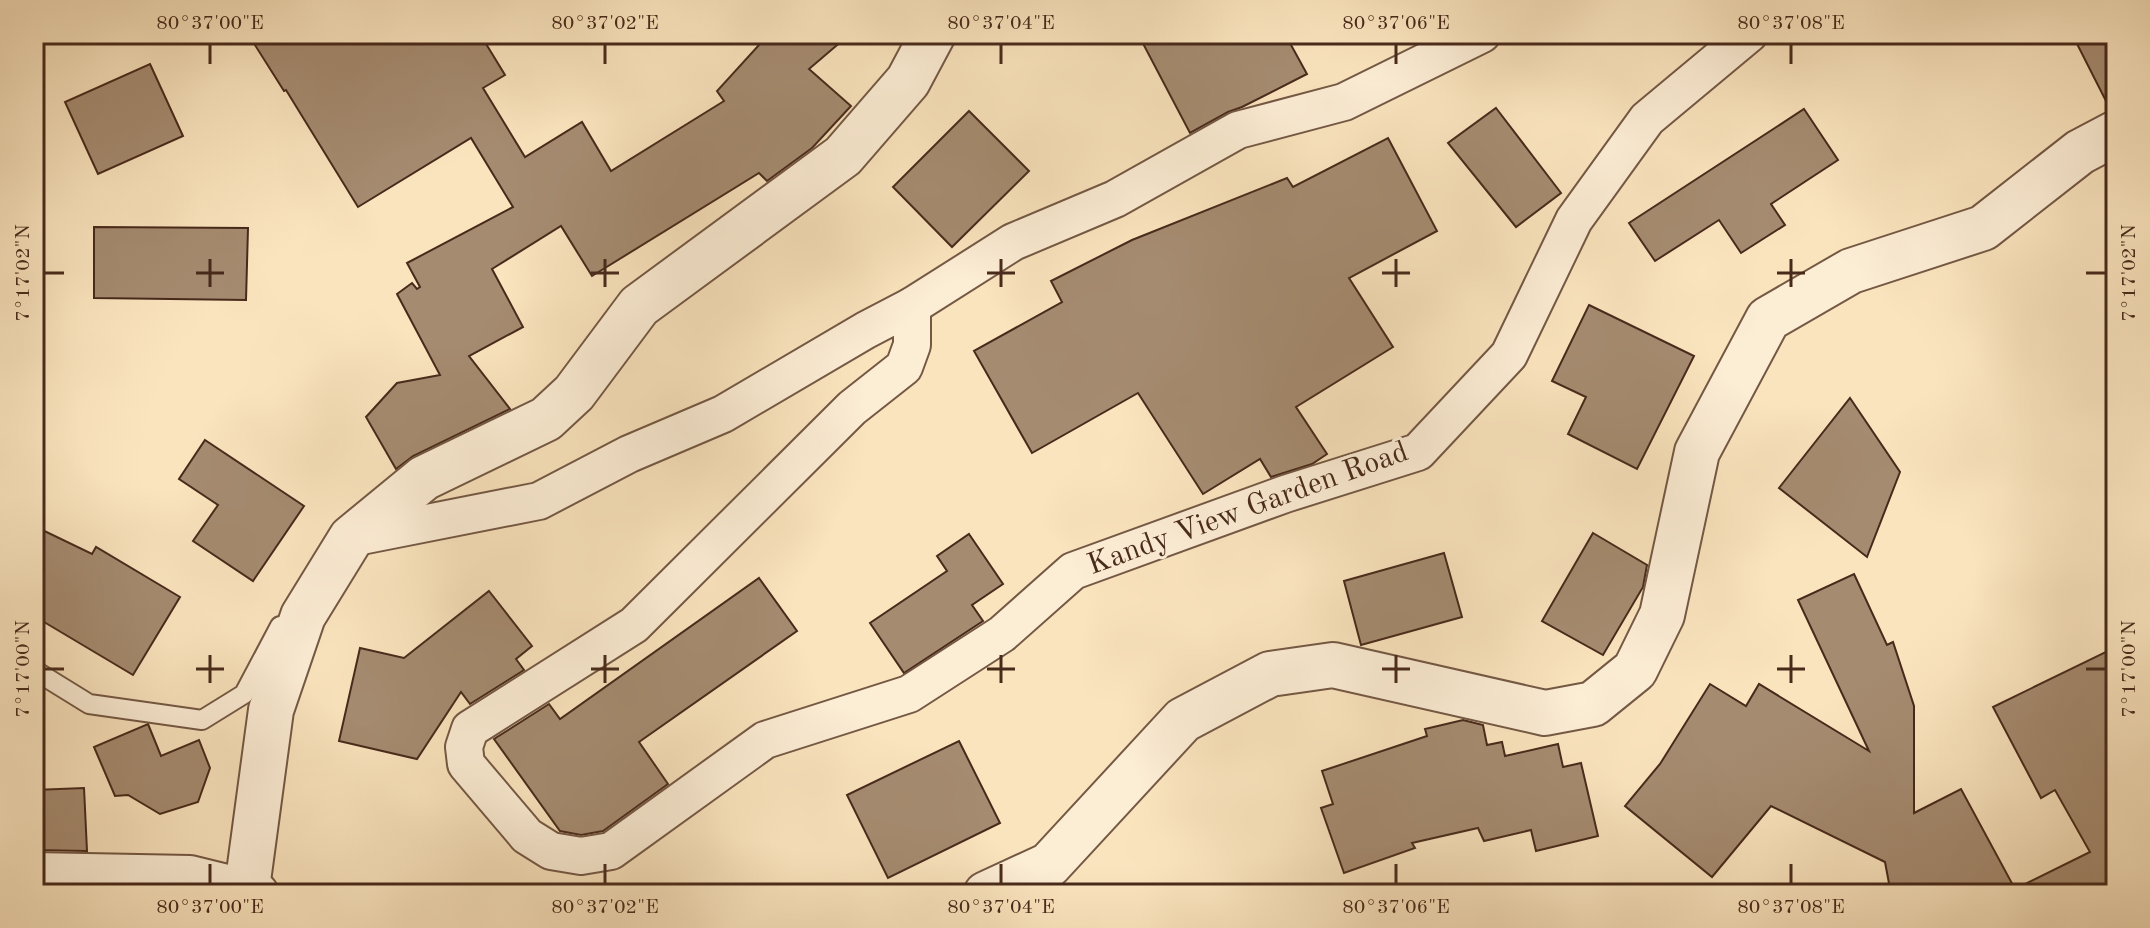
<svg xmlns="http://www.w3.org/2000/svg" width="2150" height="928" font-family="'Old Standard TT',serif">
<style>
.building{fill:#a58b70;stroke:#482a1b;stroke-width:2}
.lines{fill:none;stroke-linecap:round;stroke-linejoin:round}
.service-casing{stroke:#745844;stroke-width:22}
.minor-casing{stroke:#745844;stroke-width:40}
.tertiary-casing{stroke:#745844;stroke-width:48}
.service{stroke:#fcedd5;stroke-width:18}
.minor{stroke:#fcedd5;stroke-width:36}
.tertiary{stroke:#fcedd5;stroke-width:44}
.ticks{fill:none;stroke:#482a1b;stroke-width:3}
.labels{text-anchor:middle;dominant-baseline:central;stroke-width:6;stroke-linejoin:round;paint-order:stroke}
.street-label{font-size:30px;fill:#482a1b;stroke:#fcedd5}
.neatline{fill:none;stroke:#482a1b;stroke-width:3}
.ticks-label{font-size:20px;text-anchor:middle;fill:#482a1b}
</style>
<rect width="100%" height="100%" fill="#fae4be"/>
<filter id="stains"><feTurbulence type="fractalNoise" baseFrequency=".0025" numOctaves="4"/><feColorMatrix values="0 0 0 0 .2 0 0 0 0 .09 0 0 0 0 .02 0 0 0 .5 -.17"/></filter>
<radialGradient id="worn" r=".72"><stop offset=".6" stop-color="#630" stop-opacity="0"/><stop offset="1" stop-color="#630" stop-opacity=".3"/></radialGradient>
<g class="building">
<path d="M248,34H480L505,75L483,88L525,157L582,122L611,171L724,101L717,91L769,34H850L809,69L851,106L812,148L767,181L759,173L592,276L561,226L492,269L523,327L469,356L510,409L413,456L396,469L366,417L397,383L440,375L397,294L412,283L417,289L420,287L407,263L513,207L471,138L358,207L286,90L284,91Z"/>
<path d="M1138,34H1285L1307,74L1242,107L1228,112L1190,133Z"/>
<path d="M2072,34H2116V108L2110,109Z"/>
<path d="M150,64L183,136L98,174L65,102Z"/>
<path d="M1496,108L1561,193L1516,227L1448,143Z"/>
<path d="M1804,109L1838,160L1771,204L1785,225L1741,253L1719,220L1655,261L1629,223Z"/>
<path d="M969,111L1029,171L952,247L893,187Z"/>
<path d="M1388,138L1437,231L1349,278L1393,347L1296,407L1327,454L1312,464L1271,477L1260,459L1203,494L1138,393L1032,453L974,351L1062,302L1051,281L1132,240L1287,178L1293,187Z"/>
<path d="M94,227L248,228L246,300L94,298Z"/>
<path d="M1589,305L1694,356L1637,469L1568,434L1586,397L1552,381Z"/>
<path d="M1850,398L1900,472L1867,557L1779,488Z"/>
<path d="M205,440L304,506L253,581L193,541L218,505L179,479Z"/>
<path d="M34,526L92,554L96,547L180,597L133,675L34,616Z"/>
<path d="M1593,533L1647,565L1643,587L1603,655L1542,621Z"/>
<path d="M969,534L1003,584L972,605L983,621L904,673L870,623L947,571L937,556Z"/>
<path d="M1444,553L1462,617L1361,645L1344,581Z"/>
<path d="M1854,574L1887,645L1893,642L1914,706V813L1961,789L2015,889L2090,852L2055,790L2041,798L1993,707L2116,647V894H1891L1885,862L1771,806L1712,877L1625,806L1660,764L1710,684L1746,706L1759,684L1869,751L1798,600Z"/>
<path d="M759,578L797,631L639,742L668,784L603,831L581,835L560,831L494,739L549,704L560,719Z"/>
<path d="M489,591L532,646L516,659L524,670L470,704L461,692L417,759L339,741L360,648L404,658Z"/>
<path d="M1463,720L1483,725L1487,745L1502,742L1505,756L1558,744L1563,767L1581,763L1598,836L1536,851L1531,830L1484,841L1478,828L1412,843L1415,848L1344,873L1321,808L1333,804L1322,771L1427,736L1425,729Z"/>
<path d="M148,724L161,756L199,740L210,768L198,802L160,814L128,795L115,796L94,747Z"/>
<path d="M959,741L1000,823L888,878L847,795Z"/>
<path d="M84,788L87,851L34,850V790Z"/>
</g>
<g class="lines">
<defs>
<path id="service" d="M34,670L89,704L202,720L244,694L280,626"/>
<g id="minor">
<path d="M912,306V345L904,367L852,408L634,625L470,729L464,747L466,764L527,836L551,851L581,856L611,851L765,740L909,694L1002,634L1073,571L1285,494L1418,452L1509,355L1574,220L1647,119L1749,34"/>
<path d="M351,538L539,501L629,454L723,414L866,330L912,306L1013,242L1115,199L1238,130L1344,102L1482,34"/>
<path d="M34,871L190,874L247,888"/>
</g>
<g id="tertiary">
<path d="M256,894L247,888L271,710L303,616L351,538L424,478L546,419L574,393L639,306L843,156L908,81L933,34"/>
<path d="M986,894L1049,865L1183,720L1270,674L1333,665L1545,713L1593,704L1635,670L1662,615L1697,452L1768,319L1851,271L1983,228L2080,152L2116,133"/>
</g>
</defs>
<use href="#service" class="service-casing"/>
<use href="#minor" class="minor-casing"/>
<use href="#tertiary" class="tertiary-casing"/>
<use href="#service" class="service"/>
<use href="#minor" class="minor"/>
<use href="#tertiary" class="tertiary"/>
</g>
<path class="ticks" d="M210,44V64M605,44V64M1001,44V64M1396,44V64M1791,44V64M210,259V287M605,259V287M1001,259V287M1396,259V287M1791,259V287M44,273H64M196,273H224M591,273H619M987,273H1015M1382,273H1410M1777,273H1805M2086,273H2106M210,655V683M605,655V683M1001,655V683M1396,655V683M1791,655V683M44,669H64M196,669H224M591,669H619M987,669H1015M1382,669H1410M1777,669H1805M2086,669H2106M210,864V884M605,864V884M1001,864V884M1396,864V884M1791,864V884"/>
<g class="labels">
<g class="street-label">
<text transform="translate(1248 509) rotate(-20)">Kandy View Garden Road</text>
</g>
</g>
<rect width="2150" height="928" fill="none" stroke="#fae4be" stroke-width="88"/>
<rect x="44" y="44" width="2062" height="840" class="neatline"/>
<g class="ticks-label">
<text x="210" y="29">80°37'00"E</text>
<text x="605" y="29">80°37'02"E</text>
<text x="1001" y="29">80°37'04"E</text>
<text x="1396" y="29">80°37'06"E</text>
<text x="1791" y="29">80°37'08"E</text>
<text transform="translate(22 273) rotate(-90)" y="7">7°17'02"N</text>
<text transform="translate(2128 273) rotate(-90)" y="7">7°17'02"N</text>
<text transform="translate(22 669) rotate(-90)" y="7">7°17'00"N</text>
<text transform="translate(2128 669) rotate(-90)" y="7">7°17'00"N</text>
<text x="210" y="913">80°37'00"E</text>
<text x="605" y="913">80°37'02"E</text>
<text x="1001" y="913">80°37'04"E</text>
<text x="1396" y="913">80°37'06"E</text>
<text x="1791" y="913">80°37'08"E</text>
</g>
<rect width="100%" height="100%" filter="url(#stains)"/>
<rect width="100%" height="100%" fill="url(#worn)"/>
</svg>
